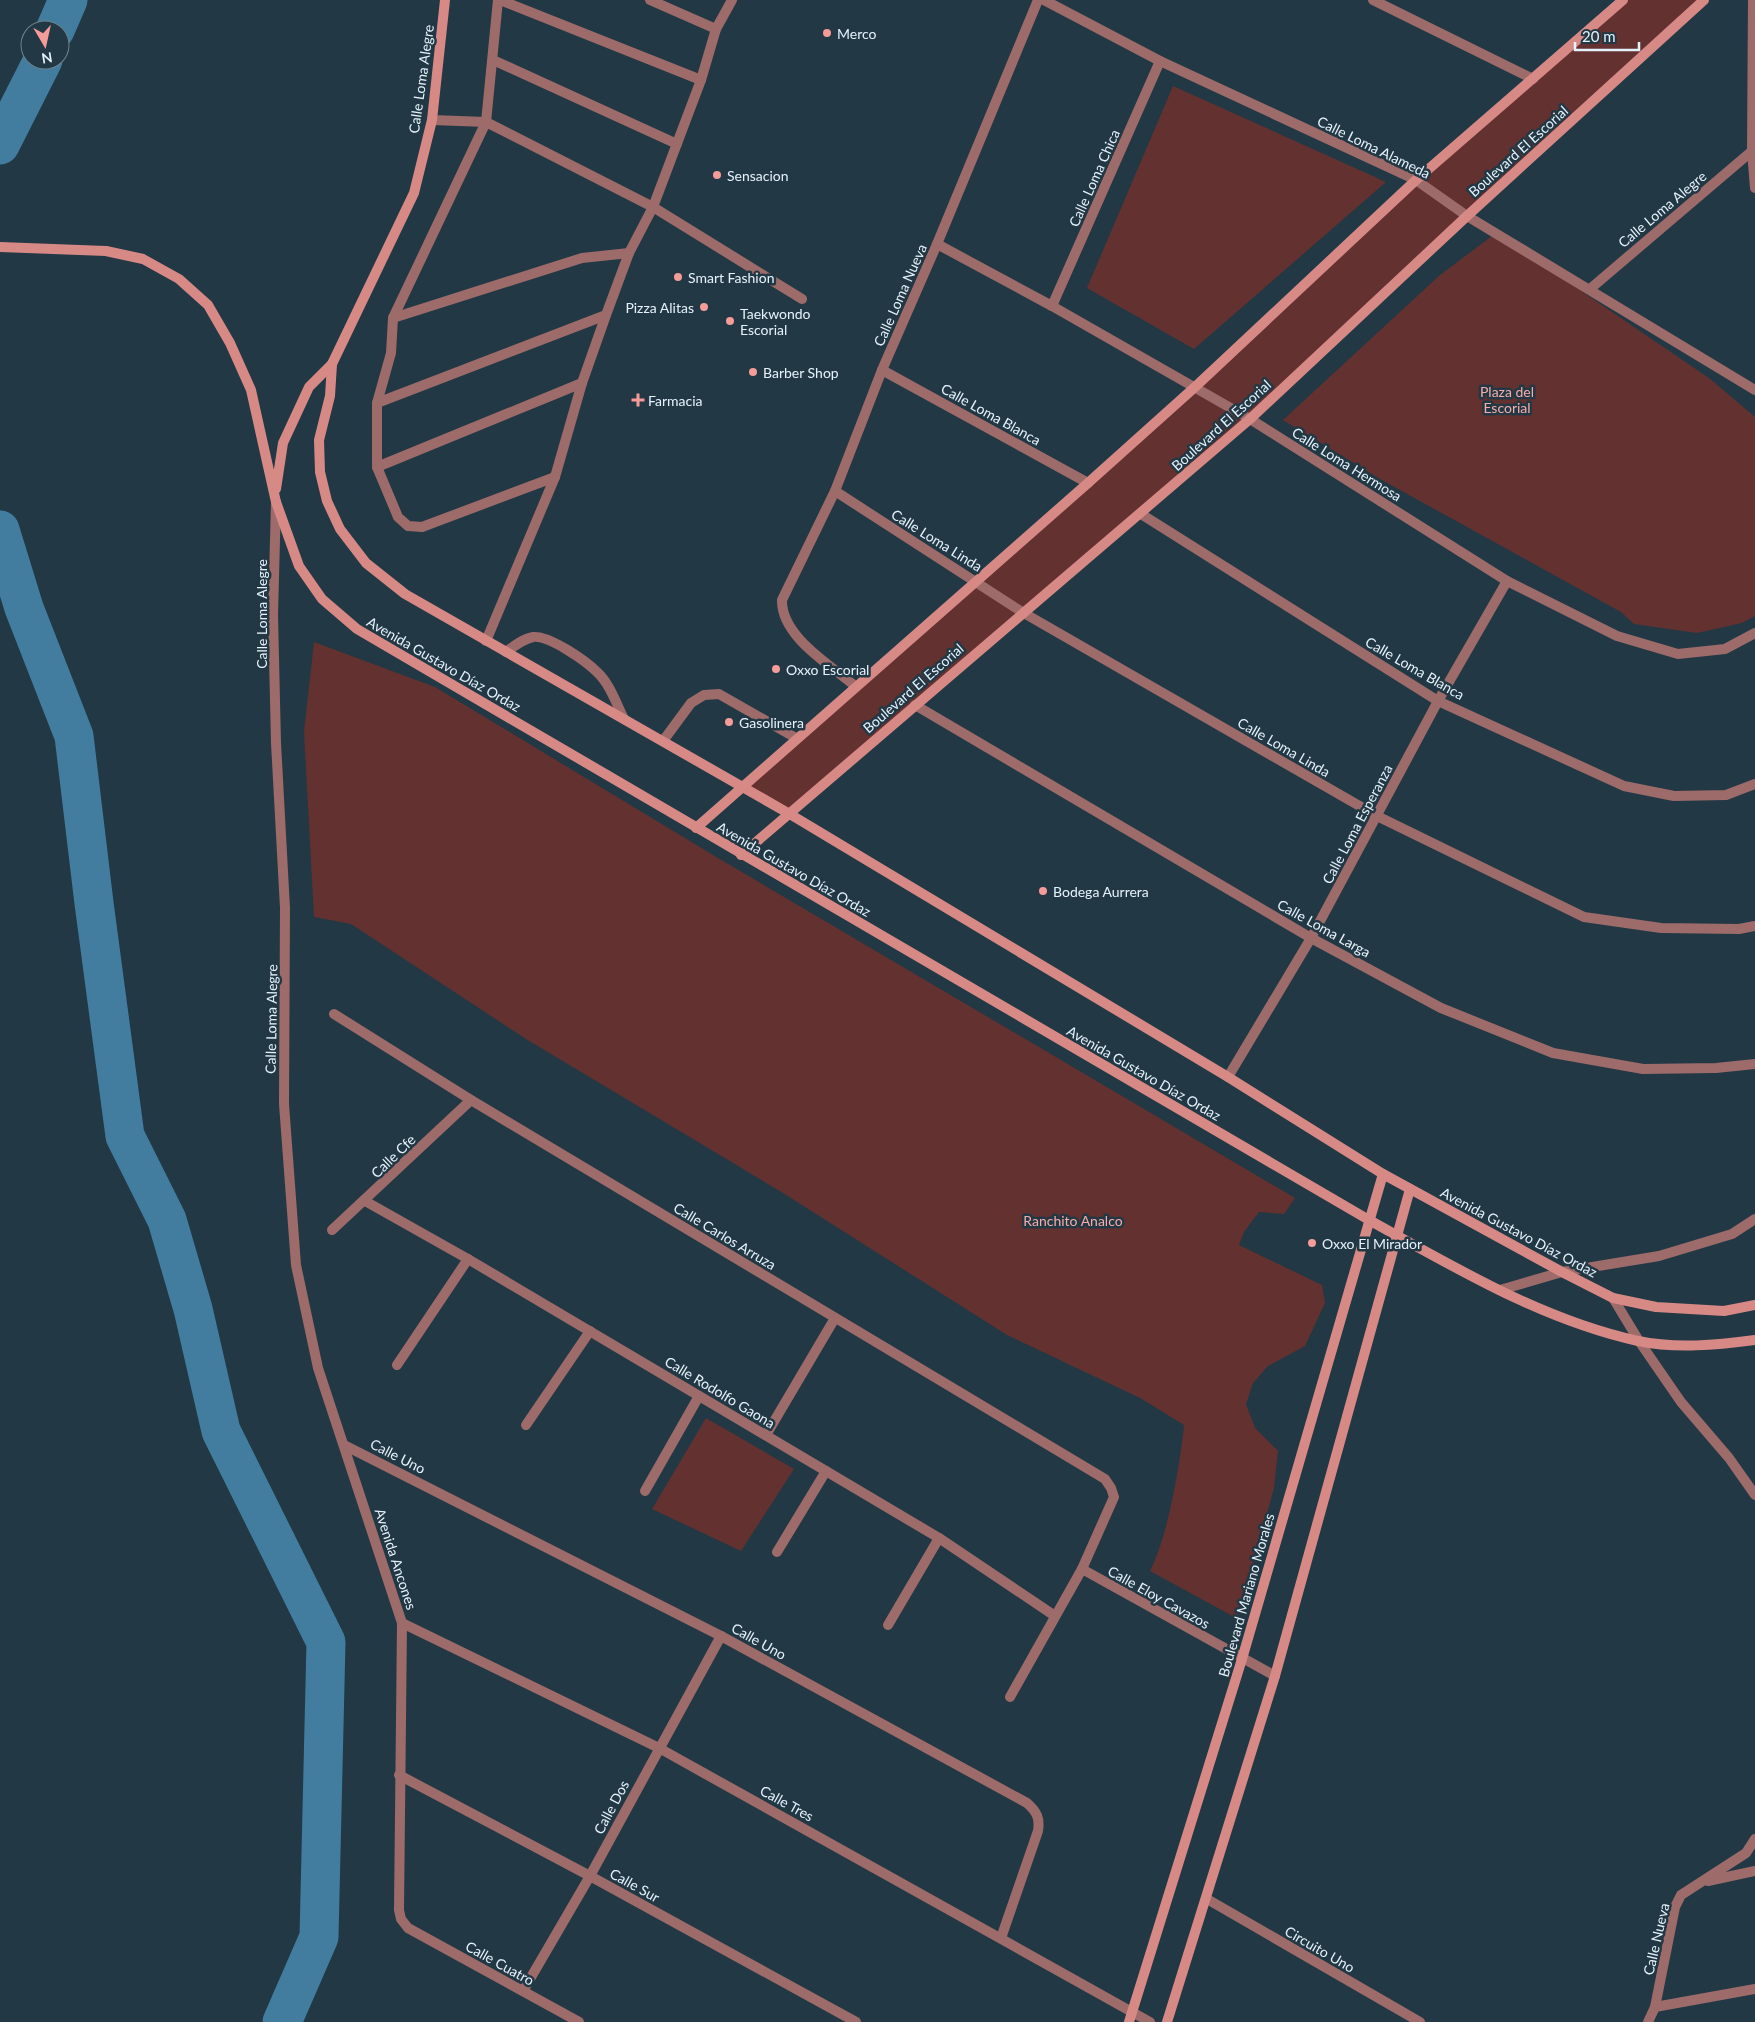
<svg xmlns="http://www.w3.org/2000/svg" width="1755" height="2022" font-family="Lato,sans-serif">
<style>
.green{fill:#633130}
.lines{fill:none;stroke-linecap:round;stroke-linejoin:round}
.river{stroke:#427da0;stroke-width:39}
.lane{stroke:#9d6b69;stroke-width:10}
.street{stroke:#9d6b69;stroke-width:10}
.secondary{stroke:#d78986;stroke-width:10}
.poi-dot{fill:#f59b98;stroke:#223845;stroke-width:2}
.labels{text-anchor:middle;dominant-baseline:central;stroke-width:5;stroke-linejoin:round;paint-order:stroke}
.poi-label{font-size:14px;fill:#e5f2fb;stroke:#223845;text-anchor:start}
.street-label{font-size:14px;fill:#e5f2fb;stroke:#223845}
.park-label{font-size:14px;fill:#f7aca8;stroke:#223845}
</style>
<rect width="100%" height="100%" fill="#223845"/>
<g class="green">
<path d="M1624,0H1702L1467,214L1418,180Z"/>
<path d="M1173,86L1386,182L1194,349L1087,288Z"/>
<path d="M1416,182L1465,215L1249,416L1197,386Z"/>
<path d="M1496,233L1709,378L1755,417V616L1742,623L1697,633L1634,624L1621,612L1380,479L1283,420L1440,275Z"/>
<path d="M1194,389L1247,419L1022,610L977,580Z"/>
<path d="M977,585L1019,611L788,809L745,786Z"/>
<path d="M314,642L435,687L718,858L1295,1198L1284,1214L1259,1212L1244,1232L1239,1245L1322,1285L1325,1303L1305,1346L1268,1366L1253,1383L1246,1404L1255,1428L1278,1451L1274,1488L1238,1619L1150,1571C1168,1536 1180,1465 1184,1425L1140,1398L1007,1335L783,1193L526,1039L351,924L314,917L304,732Z"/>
<path d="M706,1418L794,1469L741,1551L652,1509Z"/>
</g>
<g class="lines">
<g class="river">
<path d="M55,30L68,0"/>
<path d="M0,145L43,60"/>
<path d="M0,530L24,608L74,736L94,903L125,1136L167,1220L193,1309L221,1431L326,1642L319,1937L282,2022"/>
</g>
<g class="lane">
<path d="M500,0L701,80"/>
<path d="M650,0L716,29"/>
<path d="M493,60L677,144"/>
<path d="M432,120L486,122L653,207L802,299"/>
<path d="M393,318L486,122L498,0"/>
<path d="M377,403L606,315"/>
<path d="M377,467L582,383"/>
<path d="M555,477L422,527L408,526L398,517L377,467V403L391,353L393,318L582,258L629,253"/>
<path d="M486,641L555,477L582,383L606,315L629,253L653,207L701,80L716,29L732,0"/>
<path d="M506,652C514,646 523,639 533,637C549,635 586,661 597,672C610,684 616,703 624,719"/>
<path d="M663,741L691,703L704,695L719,694L796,738"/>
</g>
<g class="street">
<path d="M1044,0L1160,61L1416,180L1467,216L1755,390"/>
<path d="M1373,0L1533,79"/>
<path d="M1753,0L1752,151L1755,188"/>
<path d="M937,244L1052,306L1250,419L1507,581L1617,636L1678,654L1725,649L1755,633"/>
<path d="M1590,289L1752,151"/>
<path d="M1052,306L1160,61"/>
<path d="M882,370L1088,483"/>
<path d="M835,491L1022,612L1377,816L1584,917L1661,928L1739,929L1755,926"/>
<path d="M276,502L273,615L276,743L285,908L284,1104L296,1265L318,1368L402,1623L399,1910L401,1919L408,1928L579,2022"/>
<path d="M1141,514L1438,701L1624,786L1674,796L1726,795L1755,784"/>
<path d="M855,686C829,664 781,636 782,600L835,491L882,370L937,244L1038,0"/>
<path d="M915,705L1311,938L1441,1008L1553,1053L1643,1069L1716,1068L1755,1064"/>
<path d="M334,1014L471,1100L1105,1479L1111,1488L1114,1497L1082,1569L1010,1697"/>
<path d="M1228,1077L1311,938L1438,701L1507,581"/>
<path d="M365,1201L468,1259L939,1538L1055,1616"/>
<path d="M332,1230L471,1100"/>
<path d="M1500,1290L1562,1272L1659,1256L1732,1234L1755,1219"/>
<path d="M1613,1298L1639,1341L1681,1402L1729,1458L1755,1495"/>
<path d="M397,1365L468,1259"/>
<path d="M526,1425L590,1331"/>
<path d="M766,1435L835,1318"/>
<path d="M344,1445L721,1636L1027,1803C1037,1812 1040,1818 1038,1831L1001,1938"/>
<path d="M645,1491L699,1396"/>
<path d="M777,1552L826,1471"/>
<path d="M1082,1569L1275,1676"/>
<path d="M402,1623L659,1748L1150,2022"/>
<path d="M888,1625L939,1538"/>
<path d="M399,1775L590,1876L856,2022"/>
<path d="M1708,1881L1755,1871"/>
<path d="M1207,1899L1420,2022"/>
<path d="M523,1991L590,1876L721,1636"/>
<path d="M1655,2007L1755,1989"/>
<path d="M1648,2022L1655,2007L1675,1907L1681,1895L1746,1853L1755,1839"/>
</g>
<g class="secondary">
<path d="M0,247L106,251L143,259L179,279L208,305L230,343L251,390L276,502L299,566L322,599L357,629L1369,1220C1454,1267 1542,1320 1638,1341C1676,1349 1717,1345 1755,1340"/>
<path d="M332,364L330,396L319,440L320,472L327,501L340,529L366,563L405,594L788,813L1228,1077L1383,1174L1562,1272L1613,1298L1656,1307L1724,1311L1755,1305"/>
<path d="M276,489L283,443L309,387L332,364L414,193L432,120L445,0"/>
<path d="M696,828L1088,483L1195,387L1416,180L1623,0"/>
<path d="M741,855L1250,419L1467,216L1704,0"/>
<path d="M1129,2022L1242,1659L1383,1174"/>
<path d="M1167,2022L1275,1676L1410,1189"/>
</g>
</g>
<g class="poi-dot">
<circle cx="827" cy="33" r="5"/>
<circle cx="717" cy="175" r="5"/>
<circle cx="678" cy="277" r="5"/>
<circle cx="704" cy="307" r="5"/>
<circle cx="730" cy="321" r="5"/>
<circle cx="753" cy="372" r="5"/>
<path d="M635.5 392.5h5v5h5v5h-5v5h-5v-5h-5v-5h5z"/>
<circle cx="776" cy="669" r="5"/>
<circle cx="729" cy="722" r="5"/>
<circle cx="1043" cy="891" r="5"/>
<circle cx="1312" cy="1243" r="5"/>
</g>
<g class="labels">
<g class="poi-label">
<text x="837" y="33">Merco</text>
<text x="727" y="175">Sensacion</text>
<text x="688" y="277">Smart Fashion</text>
<text x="694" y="307" text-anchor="end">Pizza Alitas</text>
<text x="740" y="313">Taekwondo<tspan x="740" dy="16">Escorial</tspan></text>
<text x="763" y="372">Barber Shop</text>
<text x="648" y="400">Farmacia</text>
<text x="786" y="669">Oxxo Escorial</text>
<text x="739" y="722">Gasolinera</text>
<text x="1053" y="891">Bodega Aurrera</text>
<text x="1322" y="1243">Oxxo El Mirador</text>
</g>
<g class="street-label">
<text transform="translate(421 79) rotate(-82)">Calle Loma Alegre</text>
<text transform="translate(1374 147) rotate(26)">Calle Loma Alameda</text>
<text transform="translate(1518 151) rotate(-42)">Boulevard El Escorial</text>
<text transform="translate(1094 178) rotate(-66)">Calle Loma Chica</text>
<text transform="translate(1662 209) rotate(-40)">Calle Loma Alegre</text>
<text transform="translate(900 295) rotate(-66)">Calle Loma Nueva</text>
<text transform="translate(991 414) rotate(29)">Calle Loma Blanca</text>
<text transform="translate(1221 425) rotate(-42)">Boulevard El Escorial</text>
<text transform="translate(1347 464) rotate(32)">Calle Loma Hermosa</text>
<text transform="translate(937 540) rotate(32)">Calle Loma Linda</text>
<text transform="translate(261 614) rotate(-90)">Calle Loma Alegre</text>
<text transform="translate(444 664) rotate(30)">Avenida Gustavo Díaz Ordaz</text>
<text transform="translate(1415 668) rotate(30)">Calle Loma Blanca</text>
<text transform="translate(913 688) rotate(-41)">Boulevard El Escorial</text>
<text transform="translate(1284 747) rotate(30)">Calle Loma Linda</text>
<text transform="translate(1357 824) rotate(-62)">Calle Loma Esperanza</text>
<text transform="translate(794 869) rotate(30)">Avenida Gustavo Díaz Ordaz</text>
<text transform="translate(1324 928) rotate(29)">Calle Loma Larga</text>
<text transform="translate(271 1019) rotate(-89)">Calle Loma Alegre</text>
<text transform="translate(1144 1073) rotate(30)">Avenida Gustavo Díaz Ordaz</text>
<text transform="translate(393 1156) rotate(-44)">Calle Cfe</text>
<text transform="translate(1519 1232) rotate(28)">Avenida Gustavo Díaz Ordaz</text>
<text transform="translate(725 1236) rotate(31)">Calle Carlos Arruza</text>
<text transform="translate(720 1392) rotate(31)">Calle Rodolfo Gaona</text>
<text transform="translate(398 1456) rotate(27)">Calle Uno</text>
<text transform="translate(396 1559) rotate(72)">Avenida Ancones</text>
<text transform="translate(1246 1595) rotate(-74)">Boulevard Mariano Morales</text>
<text transform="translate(1159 1597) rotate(29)">Calle Eloy Cavazos</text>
<text transform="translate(759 1641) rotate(29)">Calle Uno</text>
<text transform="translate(787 1803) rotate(29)">Calle Tres</text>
<text transform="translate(611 1807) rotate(-62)">Calle Dos</text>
<text transform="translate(635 1885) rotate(29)">Calle Sur</text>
<text transform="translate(1656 1939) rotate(-77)">Calle Nueva</text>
<text transform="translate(1320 1949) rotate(30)">Circuito Uno</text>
<text transform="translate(500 1963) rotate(29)">Calle Cuatro</text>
</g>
<g class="park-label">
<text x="1507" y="391">Plaza del<tspan x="1507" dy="16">Escorial</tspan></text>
<text x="1073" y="1220">Ranchito Analco</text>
</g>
</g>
<g transform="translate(45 45) rotate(171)"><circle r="24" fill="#223845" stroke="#70828e"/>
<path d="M0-4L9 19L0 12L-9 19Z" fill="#f59b98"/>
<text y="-8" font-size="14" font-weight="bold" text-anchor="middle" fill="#e5f2fb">N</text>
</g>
<path d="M1575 42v8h64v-8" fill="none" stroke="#e5f2fb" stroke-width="2.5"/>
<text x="1582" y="42" font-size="15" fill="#e5f2fb" stroke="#223845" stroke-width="4" paint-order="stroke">20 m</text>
</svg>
